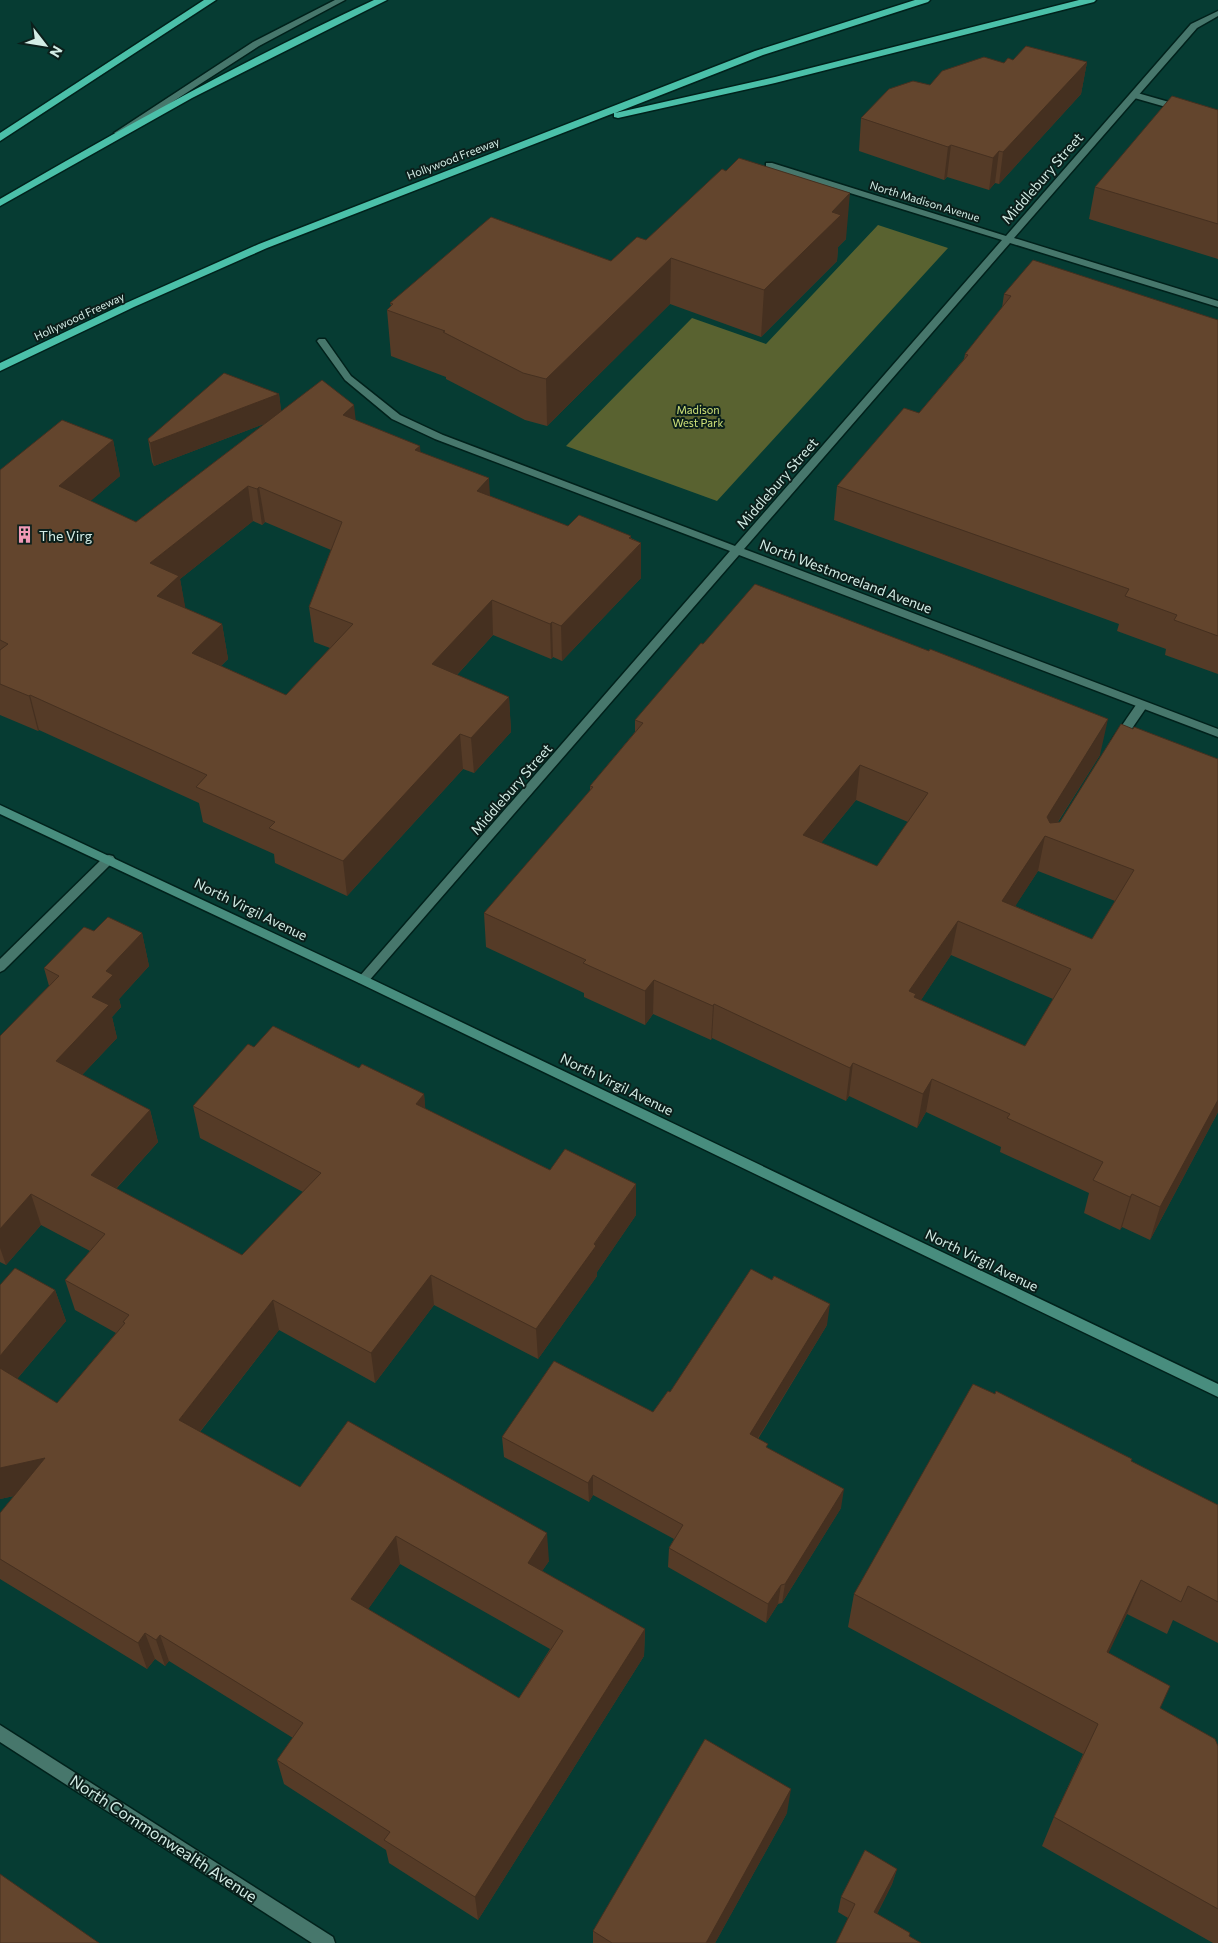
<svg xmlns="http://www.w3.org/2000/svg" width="1218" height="1943" font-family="Commissioner,sans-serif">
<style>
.green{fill:#596230}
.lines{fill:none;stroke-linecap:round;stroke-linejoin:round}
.service-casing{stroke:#00211b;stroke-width:3}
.minor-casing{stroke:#00211b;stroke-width:3}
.secondary-casing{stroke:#00211b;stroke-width:3}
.motorway-casing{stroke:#00211b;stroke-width:3}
.service{fill:#47776c;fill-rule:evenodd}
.minor{fill:#47776c;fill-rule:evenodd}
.secondary{fill:#488d7e;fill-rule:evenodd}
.motorway{fill:#4bc0a9;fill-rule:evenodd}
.wall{fill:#553b27;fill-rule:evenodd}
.shaded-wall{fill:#453020}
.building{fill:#63452d;stroke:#453020;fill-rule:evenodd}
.labels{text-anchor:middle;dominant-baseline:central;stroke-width:4;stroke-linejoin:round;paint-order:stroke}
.far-street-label{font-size:11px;fill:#d3ece5;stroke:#0b1f1b}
.far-park-label{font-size:11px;fill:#d0e37a;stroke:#0b1f1b}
.street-label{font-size:14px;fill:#d3ece5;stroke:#0b1f1b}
.poi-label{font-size:14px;fill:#d3ece5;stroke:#0b1f1b;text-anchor:start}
.near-street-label{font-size:16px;fill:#d3ece5;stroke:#0b1f1b}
</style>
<rect width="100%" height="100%" fill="#063c33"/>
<path class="green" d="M878,225L948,248L717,501L566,446L692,318L766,344Z"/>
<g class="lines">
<defs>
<g id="service">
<path d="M335,0H345L259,46L121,135L114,133L253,42Z"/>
<path d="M1134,92L1183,106L1184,108L1180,111L1131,97L1130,95Z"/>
<path d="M1142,701L1148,705L1146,708L1122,743H1114L1112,740L1114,737L1138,702Z"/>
</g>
<g id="minor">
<path d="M1218,11V16L1197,28L1014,238L1218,301V307L1010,243L744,549L1218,729V737L739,555L367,983H359L357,980L359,977L730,551L435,439L392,419L345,380L317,341L319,339H325L351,376L400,415L443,435L735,546L1002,240L766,167V163H772L1006,236L1191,24Z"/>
<path d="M109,855L113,856L115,859L113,862L4,970L0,972V959L105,856Z"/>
<path d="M0,1725L333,1937L335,1943H312L0,1742Z"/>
</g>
<path id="secondary" d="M0,805L367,977L1218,1384V1397L359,983L0,814Z"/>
<g id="motorway">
<path d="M204,0H216L0,141V133Z"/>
<path d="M374,0H387L192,98L0,206V199C122,128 246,59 374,0Z"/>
<path d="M915,0H930L928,2L763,55L615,113L775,77L1079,0H1096L1094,2L775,83L618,118L614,117V113L267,248L134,307L0,371V363L126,303L259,244L755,51Z"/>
</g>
</defs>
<use href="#service" class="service-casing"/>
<use href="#minor" class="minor-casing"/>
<use href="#secondary" class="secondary-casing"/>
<use href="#motorway" class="motorway-casing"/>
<use href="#service" class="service"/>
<use href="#minor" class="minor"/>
<use href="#secondary" class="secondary"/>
<use href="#motorway" class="motorway"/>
</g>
<g class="wall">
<path d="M1013,60L1087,62L1081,94L999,184L995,183L989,190L947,177L944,180L859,151L861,118L930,85Z"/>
<path d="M1218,110V259L1089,219L1095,187Z"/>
<path d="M846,239L838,247L837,261L761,337L670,304L547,426L525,420L446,379V377L391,356L387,310L391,306L390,303L611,261L646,240Z"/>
<path d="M1004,294L1218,320V674L1165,655L1166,649L1117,631L1119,624L834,520L837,486L919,413L964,359L965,354L1002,308Z"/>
<path d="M279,394L281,411L356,420L421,452L490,496L568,526L631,538L641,543V578L562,661L553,657L551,659L493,635L457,675L509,697L511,732L474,773L463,769L347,896L275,863L274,854L203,822L199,803L39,730L38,731L0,715V470L113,440L120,476L90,501L136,522L264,424L154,466L152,462L148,439ZM253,521L262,525L265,522L331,550L309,607L314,642L330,648L286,695L221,666L228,659L222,624L185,608L180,579Z"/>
<path d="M635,720L1100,755L1058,822H1060L1121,724L1218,1112L1150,1240L1122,1227L1120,1230L1084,1213L1089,1193L1000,1152L1001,1147L926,1112L917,1128L849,1096L846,1101L712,1038L711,1040L653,1014L645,1025L584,997V993L486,947L484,913L590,791V786L635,732ZM856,800L908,822L877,866L821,843ZM1038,871L1115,901L1092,939L1015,906ZM951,955L1053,999L1025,1046L921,1000Z"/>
<path d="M94,931L142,933L149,966L119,999L121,1007L112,1017L117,1038L82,1075L150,1110L158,1142L116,1189L242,1255L303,1192L200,1138L193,1106L254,1047L359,1068L424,1094L425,1109L550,1170L636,1184V1215L597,1272V1276L538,1359L434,1305L375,1383L279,1330L200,1432L300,1487L549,1561L542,1571L645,1629L644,1656L478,1920L389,1863L386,1850L284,1784L277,1760L293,1738L169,1661L165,1666L155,1659L147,1669L0,1579V1513L14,1496L0,1499V1285L55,1290L66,1321L17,1379L57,1403L116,1333L75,1310L65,1280L90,1251L41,1225L6,1265L0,1262V1036L49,986L44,968ZM400,1564L550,1649L519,1698L368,1609Z"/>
<path d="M827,1325L758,1439L767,1448L841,1508L782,1603L778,1604L766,1623L668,1567L669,1548L674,1539L593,1495L589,1502L504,1457L502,1437L653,1412L670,1392Z"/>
<path d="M1131,1462L1218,1505V1643L1173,1620L1167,1634L1127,1614L1108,1653L1160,1708L1218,1746V1943H1213L1042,1846L1054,1817L1083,1754L848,1627L854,1594Z"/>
<path d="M787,1813L715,1943H593V1931Z"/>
<path d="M897,1869L892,1884L877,1914L848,1918L838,1912L841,1897Z"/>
</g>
<g class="shaded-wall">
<path d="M1087,62L1081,94L999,184L1003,152Z"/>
<path d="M951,145L947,177L944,180L948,147Z"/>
<path d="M999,151L995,183L989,190L993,158Z"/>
<path d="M850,193L846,239L838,247L837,261L761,337L764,290L832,212Z"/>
<path d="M671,258L670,304L547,426L546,379Z"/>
<path d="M279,394L282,417L154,466L150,443Z"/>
<path d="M354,405L358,440L343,415Z"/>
<path d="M113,440L120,476L67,521L59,486Z"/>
<path d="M420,446L423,481L415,450Z"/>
<path d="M489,478L491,513L477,491Z"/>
<path d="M248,486L253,521L180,579L186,611L164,631L150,563Z"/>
<path d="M259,487L265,522L262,525L257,489Z"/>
<path d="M631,536V554L641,543V578L562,661L561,626Z"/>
<path d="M492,600L493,635L435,699L432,664Z"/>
<path d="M552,622L553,657L551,659L550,624Z"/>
<path d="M222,624L228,659L198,688L192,653Z"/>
<path d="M30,695L39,730L38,731L29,696Z"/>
<path d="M509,697L511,732L474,773L471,738Z"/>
<path d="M1108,719L1100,755L1048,837L1045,836L1038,871L996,936L1002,901L1047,817Z"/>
<path d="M460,734L463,769L347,896L343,861Z"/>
<path d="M860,765L856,800L799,870L803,835Z"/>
<path d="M958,921L951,955L913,1012L909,991Z"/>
<path d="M142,933L149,966L119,999L121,1007L112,1017L117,1038L65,1093L56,1061L106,971Z"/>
<path d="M654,980L653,1014L645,1025V991Z"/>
<path d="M714,1004L712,1038L711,1040L713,1006Z"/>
<path d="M853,1063L849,1096L846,1101L850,1068Z"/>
<path d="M932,1079L926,1112L917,1128L923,1094Z"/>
<path d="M424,1094L427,1126L416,1104Z"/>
<path d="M1218,1100V1112L1150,1240L1160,1207Z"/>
<path d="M150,1110L158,1142L100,1206L91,1175Z"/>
<path d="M636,1184V1215L597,1272V1276L538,1359L536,1329Z"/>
<path d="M31,1194L41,1225L6,1265L0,1248V1229Z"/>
<path d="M1132,1194L1122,1227L1120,1230L1130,1197Z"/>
<path d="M431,1275L434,1305L375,1383L371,1353Z"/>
<path d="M55,1290L66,1321L5,1393L0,1381V1356Z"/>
<path d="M273,1300L279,1330L187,1448L179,1420Z"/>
<path d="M830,1304L827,1325L748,1454L750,1434Z"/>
<path d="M45,1458L56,1487L0,1499V1468Z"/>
<path d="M593,1475V1495L589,1502L588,1483Z"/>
<path d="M844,1489L841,1508L782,1603L785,1584Z"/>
<path d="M547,1533L549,1561L529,1590L528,1563Z"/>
<path d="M396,1536L400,1564L357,1625L351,1599Z"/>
<path d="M1141,1580L1127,1614L1094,1684L1107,1652Z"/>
<path d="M781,1585L778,1604L766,1623L768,1604Z"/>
<path d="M645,1629L644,1656L478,1920L475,1897Z"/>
<path d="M145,1633L155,1659L147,1669L138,1643Z"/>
<path d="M160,1635L169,1661L165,1666L156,1640Z"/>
<path d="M791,1789L787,1813L715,1943H706Z"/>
<path d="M897,1869L892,1884L870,1928L874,1912Z"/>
</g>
<g class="building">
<path d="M1026,46L1087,62L1003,152L999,151L993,158L951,145L948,147L861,118L889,89L913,81L930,85L942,71L984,57L1004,63L1008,58L1013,60Z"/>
<path d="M1172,96L1218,110V224L1095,187Z"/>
<path d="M739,158L850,193L832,212L841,215L764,290L671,258L546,379L523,373L443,332L445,331L387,310L393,304L390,303L491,217L611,261L637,237L646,240L722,169L726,171Z"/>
<path d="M1033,260L1218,320V636L1174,620L1177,615L1125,596L1129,589L837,486L904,408L919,413L968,355L965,354L1011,296L1004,294Z"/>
<path d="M224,373L279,394L150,443L148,439Z"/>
<path d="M322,380L354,405L343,415L420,446L415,450L489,478L477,491L568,526L579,515L631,536L629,538L641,543L561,626L552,622L550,624L492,600L432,664L509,697L471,738L460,734L343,861L269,828L275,822L196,787L207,775L30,695L29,696L0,684V650L8,644L0,640V470L62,420L113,440L59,486L136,522ZM248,486L257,489L259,487L342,522L309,607L353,624L286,695L192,653L222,624L157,596L179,576L150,563Z"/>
<path d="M755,584L929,651L930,649L1108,719L1047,817L1050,823L1060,822L1121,724L1133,729L1134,727L1218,759V1100L1160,1207L1132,1194L1130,1197L1093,1180L1103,1162L1007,1118L1010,1114L932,1079L923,1094L853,1063L850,1068L714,1004L713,1006L654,980L645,991L583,963L586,960L484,913L593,787L590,786L643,723L635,720L701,643L703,644ZM860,765L928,793L877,866L803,835ZM1045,836L1134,870L1092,939L1002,901ZM958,921L1071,969L1025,1046L914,997L916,994L909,991Z"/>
<path d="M108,917L142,933L106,971L113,975L92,997L109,1005L56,1061L150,1110L91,1175L242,1255L321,1173L193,1106L248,1044L254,1047L273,1026L359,1068L362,1064L424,1094L416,1104L550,1170L565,1149L636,1184L594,1244L596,1246L536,1329L431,1275L371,1353L273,1300L179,1420L300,1487L348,1421L547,1533L528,1563L645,1629L475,1897L384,1840L390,1832L277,1760L303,1723L160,1635L156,1640L145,1633L138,1643L0,1559V1513L45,1458L0,1468V1368L57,1403L125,1323L123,1322L129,1315L65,1280L105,1234L31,1194L0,1229V1036L59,976L44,968L84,927L94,931ZM396,1536L563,1631L519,1698L351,1599Z"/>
<path d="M15,1268L55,1290L0,1356V1285Z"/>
<path d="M751,1269L772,1280L774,1276L830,1304L750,1434L768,1444L766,1447L844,1489L785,1584L781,1585L768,1604L669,1548L683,1525L593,1475L588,1483L502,1437L554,1361L653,1412L668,1391L670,1392Z"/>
<path d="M973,1384L995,1394L996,1391L1132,1459L1131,1461L1218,1505V1602L1188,1586L1181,1602L1141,1580L1107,1652L1170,1686L1160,1708L1215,1739L1218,1746V1909L1054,1817L1098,1724L854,1594Z"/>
<path d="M705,1739L791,1789L706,1943H612L593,1931Z"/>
<path d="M865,1850L897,1869L874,1912L910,1933L909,1936L921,1943H836L855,1904L841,1897Z"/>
<path d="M0,1874L99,1943H0Z"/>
</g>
<defs>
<symbol id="building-bare" viewBox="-9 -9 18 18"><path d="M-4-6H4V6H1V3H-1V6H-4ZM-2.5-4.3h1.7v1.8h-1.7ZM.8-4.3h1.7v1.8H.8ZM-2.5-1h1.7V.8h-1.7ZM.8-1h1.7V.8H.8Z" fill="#f09ab7" stroke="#0b1f1b" stroke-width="2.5" paint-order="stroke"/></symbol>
</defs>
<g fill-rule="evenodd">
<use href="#building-bare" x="12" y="522" width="25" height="25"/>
</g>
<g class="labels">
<g class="far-street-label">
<text transform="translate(453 158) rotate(-21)">Hollywood Freeway</text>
<text transform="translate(925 201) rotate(17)">North Madison Avenue</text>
<text transform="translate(79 316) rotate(-25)">Hollywood Freeway</text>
</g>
<g class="far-park-label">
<text x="698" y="409">Madison<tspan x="698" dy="13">West Park</tspan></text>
</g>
<g class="street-label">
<text transform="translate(1042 178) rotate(-49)">Middlebury Street</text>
<text transform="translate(777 483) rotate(-49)">Middlebury Street</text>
<text transform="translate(846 576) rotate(21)">North Westmoreland Avenue</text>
<text transform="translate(511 789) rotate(-49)">Middlebury Street</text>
<text transform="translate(251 909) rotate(26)">North Virgil Avenue</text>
<text transform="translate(617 1084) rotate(26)">North Virgil Avenue</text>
<text transform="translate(982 1260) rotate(26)">North Virgil Avenue</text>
</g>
<g class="poi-label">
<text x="39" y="535">The Virg</text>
</g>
<g class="near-street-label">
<text transform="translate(164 1838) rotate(33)">North Commonwealth Avenue</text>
</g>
</g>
<g transform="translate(45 45) rotate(121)" stroke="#0b1f1b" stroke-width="4" paint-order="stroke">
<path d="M0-4L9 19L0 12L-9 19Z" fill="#d3ece5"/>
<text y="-8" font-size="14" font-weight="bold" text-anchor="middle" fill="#d3ece5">N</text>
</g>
</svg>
